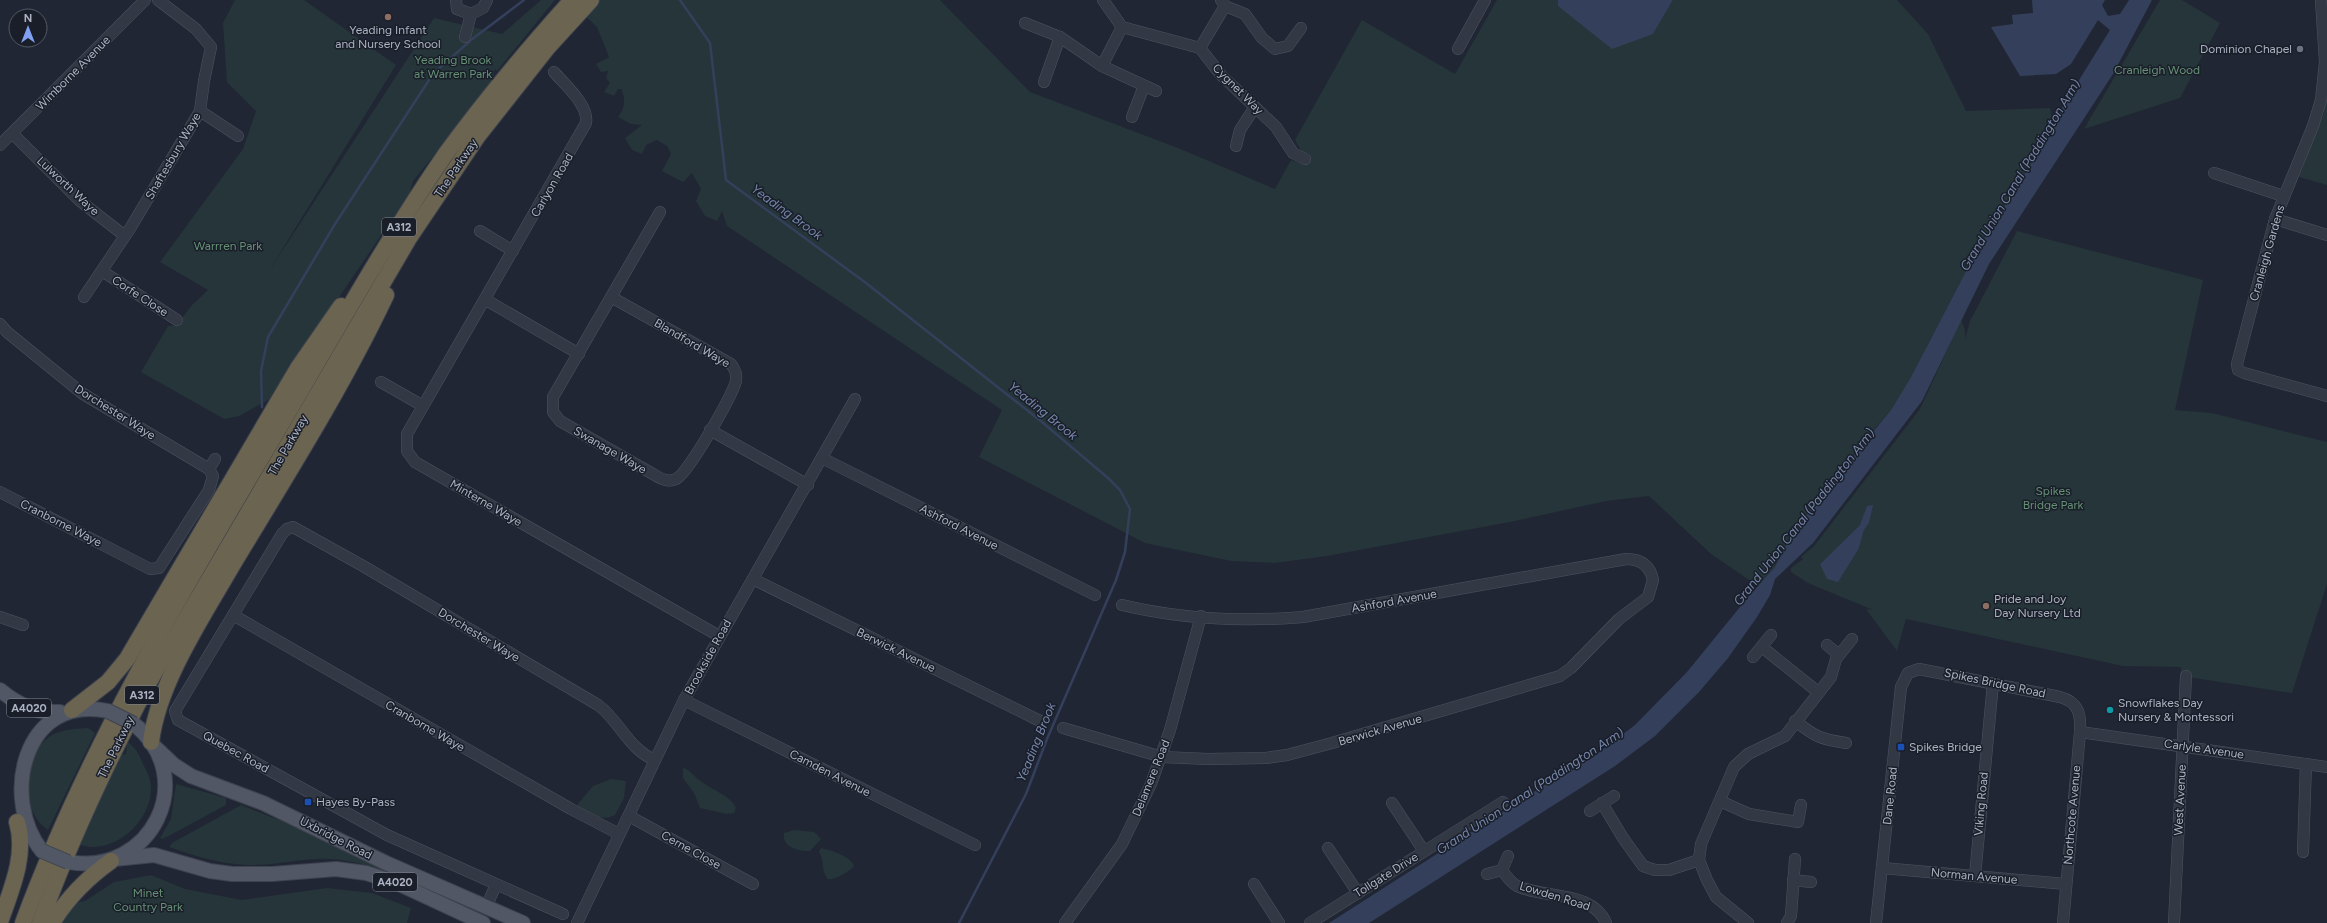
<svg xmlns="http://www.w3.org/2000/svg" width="2327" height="923" font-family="Figtree,sans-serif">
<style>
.green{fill:#253539;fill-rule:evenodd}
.water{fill:#34405b}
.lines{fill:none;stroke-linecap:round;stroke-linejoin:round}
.stream{stroke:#34405b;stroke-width:2.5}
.minor-casing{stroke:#4e5360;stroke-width:12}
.major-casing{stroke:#3d424f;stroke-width:16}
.highway-casing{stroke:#3b404d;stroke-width:18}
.minor{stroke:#333845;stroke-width:11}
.major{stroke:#515765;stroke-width:14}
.highway{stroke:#6b6450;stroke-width:16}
.major-bridge-casing{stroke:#3d424f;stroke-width:16;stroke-linecap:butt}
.major-bridge{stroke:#515765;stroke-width:14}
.education-dot{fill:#8d6e63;stroke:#191e29;stroke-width:1.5}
.worship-dot{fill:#6b7280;stroke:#191e29;stroke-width:1.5}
.culture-dot{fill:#0f9aa8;stroke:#191e29;stroke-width:1.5}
.transit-dot{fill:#1a4fb4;stroke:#191e29;stroke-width:1.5}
.labels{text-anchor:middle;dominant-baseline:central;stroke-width:3;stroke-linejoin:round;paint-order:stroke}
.shield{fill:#191e29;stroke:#818694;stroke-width:1}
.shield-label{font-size:11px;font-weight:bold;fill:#adb3c2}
.poi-label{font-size:12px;fill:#adb3c2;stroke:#191e29;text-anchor:start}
.park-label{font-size:12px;fill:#669175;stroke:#191e29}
.street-label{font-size:12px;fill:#adb3c2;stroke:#191e29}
.water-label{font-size:13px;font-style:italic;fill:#7686aa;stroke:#191e29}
</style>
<rect width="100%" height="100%" fill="#202634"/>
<g class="green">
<path d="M235,0H304L396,65L269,271L434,18L502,34L541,0H555L497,71L495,69L491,85L413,181L407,203L382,234L270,399L239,416L224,419L141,372L168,326L177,325L192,305L208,290L160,262L243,149L256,111L227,82L223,23Z"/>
<path d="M594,0H940L1030,92L1178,148L1275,189L1291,160L1302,164V152L1295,140L1362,20L1455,74L1497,0H1558V6L1653,34L1673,0H1897L1928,34L1966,111L2050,108L2054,127L1976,252L1911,377L1891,410L1855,452L1786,545L1775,567L1758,586L1711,554L1649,496L1606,501L1515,521L1327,556L1275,563L1231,561L1145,543L979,457L1002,410L727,226L722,211L717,221L705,216L696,201L701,189L692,173L683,182L662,171L671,154L667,146L657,140L646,145L642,154L632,150L625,138L642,125L631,124L618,117C625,108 626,99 621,89H618L614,96L604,92L610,83L606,78L608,71L601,72L596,64L609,57L597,27L582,13Z"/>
<path d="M2160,0H2182L2220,23L2180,98L2084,129Z"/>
<path d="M2327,99V185L2299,177L2323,115Z"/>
<path d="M2017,231L2203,280L2175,410L2212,413L2327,442V584L2292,693L2181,676V667L2123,666L1906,619L1897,651L1866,609L1873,610L1808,583L1791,572V568L1803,559L1801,557L1814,546L1920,409L1961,320L1965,330V339L1970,321ZM1869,523L1864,530L1859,548L1820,564L1860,525Z"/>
<path d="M88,728L95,733L48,830C18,810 21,753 52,735C63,729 75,729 88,728Z"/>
<path d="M127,742C135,746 140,756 143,764C147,772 152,781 151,790C150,824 111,857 78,844L121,755L126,754Z"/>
<path d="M683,768C689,769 693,775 698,779C709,789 731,795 736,808L734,813L727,814L700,808L694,793L683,778Z"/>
<path d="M611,779L626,781L624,798L615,815C601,822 588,815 577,805L593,786Z"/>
<path d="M176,784L226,798V805L163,839L160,838L171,819Z"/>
<path d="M241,805L284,822L383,868V871C362,863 339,858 317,859C293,860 271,866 247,865C220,864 195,856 169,847L172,843Z"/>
<path d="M794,830L814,832L821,839L810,851C798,852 781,846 784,833Z"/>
<path d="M821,848C830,850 851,856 854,866C850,871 834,881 828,879C820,870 825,861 819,852Z"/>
<path d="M151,875L185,889L242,900L327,888L372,893L411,908L407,923H59L74,903L85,901L114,882Z"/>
</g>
<g class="water">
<path d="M1558,0H1673L1653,34L1612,49L1558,6Z"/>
<path d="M2032,0H2105L2102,5L2108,16L2120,14L2129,0H2152L2113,74L1989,264L1922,401L1813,543L1775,579L1770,595L1757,617L1728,658L1699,692L1655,736L1615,766L1369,923H1329L1576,765L1589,760L1635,725L1687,672L1749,596L1775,567L1791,536L1819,498L1891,410L1911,377L1976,252L2054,127L2055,119L2110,30L2098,20L2071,64L2056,74L2020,76L1991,27L2013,24L2012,15L2033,13Z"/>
<path d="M1873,505L1869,523L1864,530L1859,548L1838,582L1827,579L1820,564L1860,525L1867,506Z"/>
</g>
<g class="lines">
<g class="stream">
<path d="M680,0L710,43L726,180L866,283L1042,422L1108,478L1120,490L1130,509L1125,552L1116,580L1047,739L1026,794L959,923"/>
<path d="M262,407L261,371L268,337L335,224L433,74L471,40L524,0"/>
</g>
<defs>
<g id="minor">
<path d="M456,0L457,9L471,14L483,8L487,0"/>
<path d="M1103,0L1122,27L1200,48L1221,75L1276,127L1293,153L1305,159"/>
<path d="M1221,0L1225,6L1245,14L1262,38L1275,49L1288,46L1301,28"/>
<path d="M2321,0L2325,62L2321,100L2313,126L2275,219L2237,364L2238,370L2244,373L2327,396"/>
<path d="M1025,23L1060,37L1102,66L1156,91"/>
<path d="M465,37L471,14"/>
<path d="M1200,48L1225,6"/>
<path d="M1458,49L1485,0"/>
<path d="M1102,66L1122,27"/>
<path d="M554,72C565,85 589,105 586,123L407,434V451L415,462L719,636"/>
<path d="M1044,82L1060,37"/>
<path d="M200,111L238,136"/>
<path d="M1132,117L1144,86"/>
<path d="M13,134L80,201L125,236"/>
<path d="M0,145L145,0"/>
<path d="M1236,146L1240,130L1255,107"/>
<path d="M2214,173L2283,196"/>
<path d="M2275,219L2327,235"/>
<path d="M480,231L513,251"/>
<path d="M102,271L177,320"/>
<path d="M84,297L131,227L200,111L204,81L211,47L196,29L158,0"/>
<path d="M611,297L731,364C735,369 737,375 736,381C732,396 688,474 676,479C667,483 660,478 653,474L560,421L553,412V397Z"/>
<path d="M611,297L660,212"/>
<path d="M486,300L579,354"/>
<path d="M0,324L7,332L83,394L209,469L213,476L209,490L159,568L150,569L0,492"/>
<path d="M381,382L423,406"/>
<path d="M710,430L808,485"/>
<path d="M822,458L1095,595"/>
<path d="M209,469L215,459"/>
<path d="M753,579L1040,721"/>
<path d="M233,615L571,809L619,834"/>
<path d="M0,617L23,625"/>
<path d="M1827,645L1839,655"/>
<path d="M1762,647L1818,692"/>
<path d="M1753,657L1771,635"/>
<path d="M684,700L975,845"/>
<path d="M1795,721C1816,737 1820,739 1846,743"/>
<path d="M1063,728L1162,757L1208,759L1266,758L1287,755L1332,743L1560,676L1571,668L1619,619L1648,597L1653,580C1650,565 1640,559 1626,559L1303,617C1243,622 1181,619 1122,605"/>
<path d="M2080,732L2327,767"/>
<path d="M1720,801L1749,814L1798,822L1801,805"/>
<path d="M1392,803L1424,851"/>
<path d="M1602,803L1623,838L1643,866L1655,870H1669L1699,860"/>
<path d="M1590,811L1614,796"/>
<path d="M629,816L753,884"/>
<path d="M1328,848L1358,893"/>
<path d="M2303,852L2306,764"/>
<path d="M1508,856L1502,870C1506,876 1510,882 1517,886C1544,899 1592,890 1606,923"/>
<path d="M1882,868L2066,884"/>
<path d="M1487,874L1502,870"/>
<path d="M1975,876L1993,683"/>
<path d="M1793,880L1811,882"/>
<path d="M1254,884L1279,923"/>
<path d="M486,907L496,885"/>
<path d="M563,914L387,835L178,720L175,711L282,534L287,529L293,527L363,566L598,705C620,721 628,749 655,760"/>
<path d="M577,923L684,700L855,399"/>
<path d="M1065,923L1122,844L1151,784L1170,730L1201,616"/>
<path d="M1310,923L1503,802"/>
<path d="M1748,923L1716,897L1707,880L1699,860L1701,844L1734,767L1748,754L1785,736L1831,677L1836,659L1852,639"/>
<path d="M1787,923L1791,916L1795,859"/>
<path d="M1876,923L1901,687L1908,673L1919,669L2060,697C2079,702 2081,715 2080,732L2063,923"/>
<path d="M2174,923L2186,676"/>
</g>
<g id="major">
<path d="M0,690C18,705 36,713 60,712"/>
<path d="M154,746L174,765L191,776L263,803L386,863L523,923"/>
<path d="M42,851C0,799 23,693 108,711"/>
<path d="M115,859L154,855L210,871L232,874H272L336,869L366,873L397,883L483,923"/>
<path d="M68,862C151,877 201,778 134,724"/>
</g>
<g id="highway">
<path d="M72,710L108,682L127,659L298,368L341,306"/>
<path d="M151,742C158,683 203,616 233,564C286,476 342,388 386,295"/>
<path d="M0,922C11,890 27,855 17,822"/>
<path d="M23,923C87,750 182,591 276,433C331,340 384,244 445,155C484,101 528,49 572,0"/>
<path d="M40,923C70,840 108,760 149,682L409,238L477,137L548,47L591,0"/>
<path d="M52,923C68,897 87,878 111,861"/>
</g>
</defs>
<use href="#minor" class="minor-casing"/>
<use href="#major" class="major-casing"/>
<use href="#highway" class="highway-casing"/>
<use href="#minor" class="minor"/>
<use href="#major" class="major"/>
<use href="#highway" class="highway"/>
<defs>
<g id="major-bridge">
<path d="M108,711L134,724"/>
<path d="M42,851L68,862"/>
</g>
</defs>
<use href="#major-bridge" class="major-bridge-casing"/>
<use href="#major-bridge" class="major-bridge"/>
</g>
<g class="education-dot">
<circle cx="388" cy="17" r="4"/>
<circle cx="1986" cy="606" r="4"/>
</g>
<circle class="worship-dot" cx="2300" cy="49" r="4"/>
<circle class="culture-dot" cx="2110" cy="710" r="4"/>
<g class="transit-dot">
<rect x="1897" y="743" width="8" height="8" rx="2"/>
<rect x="304" y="798" width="8" height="8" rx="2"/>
</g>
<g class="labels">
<g class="shield">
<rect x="382" y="218" width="34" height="18" rx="3"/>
<rect x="125" y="686" width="34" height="18" rx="3"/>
<rect x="7" y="699" width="44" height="18" rx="3"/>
<rect x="373" y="873" width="44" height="18" rx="3"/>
</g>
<g class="shield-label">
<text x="399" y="227">A312</text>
<text x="142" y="695">A312</text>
<text x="29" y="708">A4020</text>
<text x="395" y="882">A4020</text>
</g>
<g class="poi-label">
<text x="388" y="30" text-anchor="middle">Yeading Infant<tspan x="388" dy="14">and Nursery School</tspan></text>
<text x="2292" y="49" text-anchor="end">Dominion Chapel</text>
<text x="1994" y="599">Pride and Joy<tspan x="1994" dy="14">Day Nursery Ltd</tspan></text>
<text x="2118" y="703">Snowflakes Day<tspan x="2118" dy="14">Nursery &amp; Montessori</tspan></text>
<text x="1909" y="747">Spikes Bridge</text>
<text x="316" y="802">Hayes By-Pass</text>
</g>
<g class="park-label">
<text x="453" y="60">Yeading Brook<tspan x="453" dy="14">at Warren Park</tspan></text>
<text x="2157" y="70">Cranleigh Wood</text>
<text x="228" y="246">Warrren Park</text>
<text x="2053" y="491">Spikes<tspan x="2053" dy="14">Bridge Park</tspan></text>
<text x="148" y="893">Minet<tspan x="148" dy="14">Country Park</tspan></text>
</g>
<g class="street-label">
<text transform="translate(73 73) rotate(-45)">Wimborne Avenue</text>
<text transform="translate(1238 89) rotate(45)">Cygnet Way</text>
<text transform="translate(173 156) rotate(-60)">Shaftesbury Waye</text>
<text transform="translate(456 168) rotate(-56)">The Parkway</text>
<text transform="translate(552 185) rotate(-60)">Carlyon Road</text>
<text transform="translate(68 186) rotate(43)">Lulworth Waye</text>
<text transform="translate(2267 253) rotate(-74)">Cranleigh Gardens</text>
<text transform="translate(140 296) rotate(33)">Corfe Close</text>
<text transform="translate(692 343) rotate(30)">Blandford Waye</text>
<text transform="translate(115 412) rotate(32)">Dorchester Waye</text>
<text transform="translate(288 445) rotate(-60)">The Parkway</text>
<text transform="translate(610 450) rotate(30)">Swanage Waye</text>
<text transform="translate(486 503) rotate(30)">Minterne Waye</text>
<text transform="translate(61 523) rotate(27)">Cranborne Waye</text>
<text transform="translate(959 527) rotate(27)">Ashford Avenue</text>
<text transform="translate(1394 601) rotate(-10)">Ashford Avenue</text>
<text transform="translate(479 635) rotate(31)">Dorchester Waye</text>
<text transform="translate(896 650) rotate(26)">Berwick Avenue</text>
<text transform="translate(708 657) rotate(-61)">Brookside Road</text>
<text transform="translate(1995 683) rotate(12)">Spikes Bridge Road</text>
<text transform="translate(425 726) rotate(30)">Cranborne Waye</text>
<text transform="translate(1380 730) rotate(-16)">Berwick Avenue</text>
<text transform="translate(116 747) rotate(-64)">The Parkway</text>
<text transform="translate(2204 749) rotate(8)">Carlyle Avenue</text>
<text transform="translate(236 752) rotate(29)">Quebec Road</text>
<text transform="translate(830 773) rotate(27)">Camden Avenue</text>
<text transform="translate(1151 778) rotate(-68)">Delamere Road</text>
<text transform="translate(1890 796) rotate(-84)">Dane Road</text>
<text transform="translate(2180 800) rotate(-87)">West Avenue</text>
<text transform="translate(1981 804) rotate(-85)">Viking Road</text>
<text transform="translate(2072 815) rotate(-85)">Northcote Avenue</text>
<text transform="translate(336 838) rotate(27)">Uxbridge Road</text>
<text transform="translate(691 850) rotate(29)">Cerne Close</text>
<text transform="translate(1386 875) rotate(-32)">Tollgate Drive</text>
<text transform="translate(1974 876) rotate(5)">Norman Avenue</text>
<text transform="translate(1555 896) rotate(17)">Lowden Road</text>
</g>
<g class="water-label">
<text transform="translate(2020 175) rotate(-59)">Grand Union Canal (Paddington Arm)</text>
<text transform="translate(787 212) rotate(36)">Yeading Brook</text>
<text transform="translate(1043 411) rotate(39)">Yeading Brook</text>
<text transform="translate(1804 517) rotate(-52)">Grand Union Canal (Paddington Arm)</text>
<text transform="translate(1036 742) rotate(-68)">Yeading Brook</text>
<text transform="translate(1530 791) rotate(-33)">Grand Union Canal (Paddington Arm)</text>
</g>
</g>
<g transform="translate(28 28)"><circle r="19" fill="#191e29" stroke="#545a66"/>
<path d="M0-3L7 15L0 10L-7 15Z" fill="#82a0f2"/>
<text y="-6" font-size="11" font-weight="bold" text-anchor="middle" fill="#adb3c2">N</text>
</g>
</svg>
